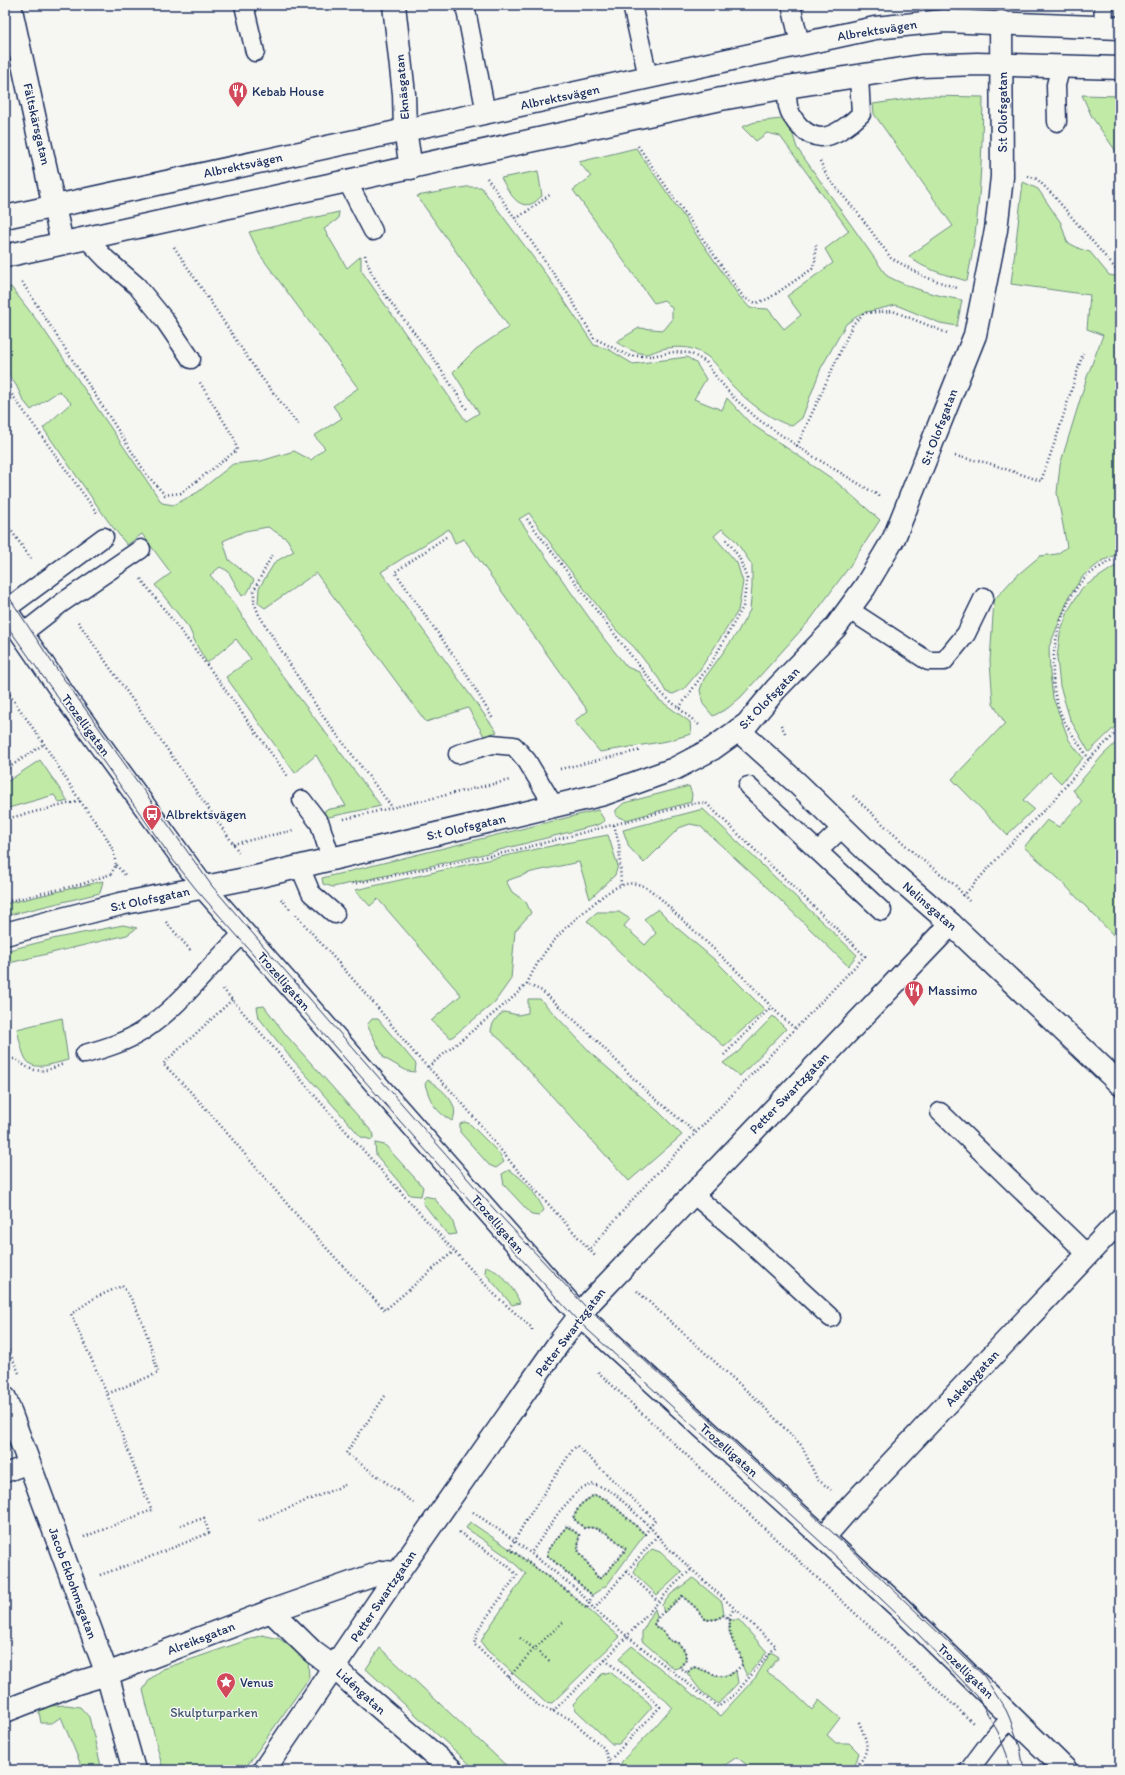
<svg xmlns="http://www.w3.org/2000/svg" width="1125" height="1775" font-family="Itim,sans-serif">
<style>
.green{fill:#c0eaa6;stroke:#6e8c82}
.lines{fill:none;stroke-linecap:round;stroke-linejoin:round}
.service-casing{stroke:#1b2f5e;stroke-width:21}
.minor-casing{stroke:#1b2f5e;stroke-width:25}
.secondary-casing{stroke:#1b2f5e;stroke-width:25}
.path{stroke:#1b2f5e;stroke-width:2.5;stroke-dasharray:1 3;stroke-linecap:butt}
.service{stroke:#f6f6f2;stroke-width:18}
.minor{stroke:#f6f6f2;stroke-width:22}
.secondary{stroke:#f6f6f2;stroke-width:22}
.tram{stroke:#1b2f5e;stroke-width:1}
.labels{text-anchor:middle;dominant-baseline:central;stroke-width:3;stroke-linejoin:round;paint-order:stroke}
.street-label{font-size:13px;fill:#1b2f5e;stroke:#f6f6f2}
.poi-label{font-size:13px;fill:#1b2f5e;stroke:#f6f6f2;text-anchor:start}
.park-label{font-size:13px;fill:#3c546c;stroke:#f6f6f2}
</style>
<rect width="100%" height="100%" fill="#f6f6f2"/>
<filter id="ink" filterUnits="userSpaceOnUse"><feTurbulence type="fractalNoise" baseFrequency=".025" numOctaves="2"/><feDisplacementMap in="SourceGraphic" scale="8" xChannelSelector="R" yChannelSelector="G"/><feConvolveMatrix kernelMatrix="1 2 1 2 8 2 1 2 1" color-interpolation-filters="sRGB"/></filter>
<g filter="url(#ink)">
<g class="green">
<path d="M1082,95L1120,96V157L1092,117Z"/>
<path d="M928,96L983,97C982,159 980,221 967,281C950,276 921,269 909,256L953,226L874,114L873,104Z"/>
<path d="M781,119L792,132L797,148L887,276C912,289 934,295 962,300L957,326L940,323L896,305L862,313L846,324L821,368L802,418L792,426C772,421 744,399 730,383C719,369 714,357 695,350C686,346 672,347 662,349C657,350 652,353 647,354C637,354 624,347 616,342L639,328L664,330L672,320V308L664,300L654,303L573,190L591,177L579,162L636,148L739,296L750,308L768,309L784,329L801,315L787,296L833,263L825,249L849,231L780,136L767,133L756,141L742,127L755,122Z"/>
<path d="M538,171L542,196C539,198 535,203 531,204C516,209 507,188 501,178Z"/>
<path d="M1023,182L1038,189L1061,223L1067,242L1080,249L1090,252L1109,275L1120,277V553L1102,561L1083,576L1070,595L1049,647L1050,674L1053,698L1069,740L1083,758L1061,783L1050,772L1023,800L1034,809L1007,835L952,779L1005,723L993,704L990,661L994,600L1014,578L1040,556L1057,554L1067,547L1057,493L1060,465L1087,377L1103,335L1087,329L1090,295L1011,284Z"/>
<path d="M466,187H481L553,284L594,345L608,349L633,364L687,357L696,363L706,379L694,399L722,410L727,398L750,423L834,480L880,520L849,567L811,619L741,697L728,708L713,716L703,704L700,690L704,679L737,633L750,610L752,587V565L735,540L722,529L714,536L737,563L743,582L738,611L699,671L684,689L673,694L666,692L659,679L634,647L617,631L562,560L529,513L519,519L605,640L627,667L639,672L658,699L690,722L691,734L667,741L600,752L574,721L588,711L464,539L455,543L449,529L381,572L497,732L484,736L468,708L426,722L316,573L265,608L258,603L259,588L275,562L294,551L287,539L268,527L245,531L223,541L229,560L254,580L248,592L242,596L228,571L220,567L210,575L235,605L267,655L381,806L324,818L325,810L346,806L316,755L295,773L226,677L251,659L236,639L207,663L197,646L189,628L155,585L171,573L142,534L127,545L108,521L43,428L71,403L59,391L31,410L23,400L16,385L5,370V288L11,287L42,327L162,503L174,505L198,492L233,464L261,461L294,451L311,460L325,448L314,436L342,418L333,406L358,388L260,255L249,232L339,212L338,219L324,229L347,268L361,256V270L466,421L479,413L453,372L476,349L509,327L417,196Z"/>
<path d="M1120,563V722L1089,752L1070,719L1060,686L1057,658L1060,634L1069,609L1082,588Z"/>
<path d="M1120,739V942L1059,879L1024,847L1047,820L1059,827L1082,802L1073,790L1103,755Z"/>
<path d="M40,760L68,801L60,803L54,795L5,809V783Z"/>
<path d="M689,786L692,794L691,802L626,820L616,816V810L624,803Z"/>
<path d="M703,809L857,955L848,966L774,894L700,826L690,824L679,828L644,863L629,847L623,830Z"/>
<path d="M598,810L605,821L597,825L476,856L333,887L323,884L322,878Z"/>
<path d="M608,835L618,866L615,875L590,899L579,862L532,872L506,881L512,892L526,902L531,913L515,931L511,979L494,1003L451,1038L431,1021L461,995L378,899L370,906L355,890C439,872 523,850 608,835Z"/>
<path d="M103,881L100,893L5,916V904Z"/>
<path d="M658,909L676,927L715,960L765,1010L724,1046L662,992L587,921L597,912H619L630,919L624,926L645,945L656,933L644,919Z"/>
<path d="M123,925L137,928L127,935L5,964V951L57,938Z"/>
<path d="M528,999H540L595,1057L659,1112L682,1135L629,1181L502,1041L491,1032C491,1024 497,1016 504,1012L518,1015L528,1013Z"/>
<path d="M264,1006L286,1035L374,1134L372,1140L361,1137L286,1052L259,1018L257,1007Z"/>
<path d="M773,1016L786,1029L740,1076L723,1063L738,1052Z"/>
<path d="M62,1018L68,1060C28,1071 26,1071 17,1029Z"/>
<path d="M372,1019H378L416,1064L415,1072L407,1071L384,1058L367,1025Z"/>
<path d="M428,1080C441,1088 462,1105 452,1121C436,1112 430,1102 425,1084Z"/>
<path d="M465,1122L470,1124L499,1153L504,1162L496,1168L489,1165L460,1132V1124Z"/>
<path d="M375,1143L385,1145L423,1187L421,1196L410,1195L376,1155Z"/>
<path d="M509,1170C524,1178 537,1195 544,1210L539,1216L532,1215L504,1185L502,1174Z"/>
<path d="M424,1196L434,1198L452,1220L457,1234L448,1235L423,1203Z"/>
<path d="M486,1266C501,1272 514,1288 520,1303L512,1305L485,1273Z"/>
<path d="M594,1495L606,1499L645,1534L607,1585L592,1595L547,1555L549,1548L567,1526L579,1535L578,1550L599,1579L608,1571L626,1550C615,1538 600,1525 584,1528L573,1518L580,1505Z"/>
<path d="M470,1522L510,1549L566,1590L620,1637L552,1703L545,1702L487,1650L481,1642L484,1635L526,1574L506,1556L466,1528Z"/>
<path d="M652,1549L660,1552L682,1572L657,1595L634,1573L638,1563Z"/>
<path d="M693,1578L722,1602L724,1615L717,1619L706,1620L695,1607L682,1596L664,1613L662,1605L671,1594Z"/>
<path d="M655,1609L657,1617L654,1625L663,1632L669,1640L678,1643L685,1651L686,1660L680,1667L674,1669L642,1641V1632Z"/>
<path d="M730,1620H739L767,1652L747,1676L742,1665L740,1653L733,1643L729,1631Z"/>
<path d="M262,1635L280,1639L308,1660L309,1678L244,1770H163L143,1690L150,1679L163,1669Z"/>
<path d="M632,1646L720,1716L756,1677L771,1652L779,1657L767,1672L784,1683L812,1710L819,1700L840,1718L827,1735L836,1743H849L859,1753L855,1765L850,1770H753L737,1757L725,1765L731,1770H620L619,1767L623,1760L652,1730L672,1707C656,1689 632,1678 619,1658Z"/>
<path d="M380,1648L511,1770H476L366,1669Z"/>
<path d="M693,1667C712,1671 717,1683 736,1671L738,1683L718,1704L701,1691L687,1673Z"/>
<path d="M610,1672L648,1702L652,1707L619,1744H612L576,1710L573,1704L602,1674Z"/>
<path d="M67,1705L80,1707L89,1717L102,1770H83L61,1717L52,1723H41L39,1712L48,1706Z"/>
</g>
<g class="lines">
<defs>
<g id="service">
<path d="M244,5L255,52"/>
<path d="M465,5L486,113"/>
<path d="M632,5L648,77"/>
<path d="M791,5L800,44"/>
<path d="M1103,27L1104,5"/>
<path d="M787,87C787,93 787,100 788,106C792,121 805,136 821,137C834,137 852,123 861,114L859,76"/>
<path d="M1057,122L1056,85L1061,66"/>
<path d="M347,181L373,231"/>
<path d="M86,238L106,259L137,286L163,318L191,359"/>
<path d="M848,609L928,661H944L966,634L984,597"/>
<path d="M5,610L104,537"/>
<path d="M22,634L63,602L141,549"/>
<path d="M458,754L492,744L514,746L527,761L554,806"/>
<path d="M748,786L882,911"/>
<path d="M302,800L320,824L331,859"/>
<path d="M818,851L843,827"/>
<path d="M300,867L311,893L335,914"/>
<path d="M85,1054C106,1048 126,1042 144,1030C183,1004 209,965 243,934"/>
<path d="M940,1112L1088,1255"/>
<path d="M693,1194L741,1235L831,1318"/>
<path d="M5,1473L29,1464"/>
<path d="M969,1770L990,1742L1012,1716"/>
</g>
<g id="minor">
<path d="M10,5L62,243"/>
<path d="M394,5L404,94L405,130L411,168"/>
<path d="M5,609L71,705L204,888L543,1274L580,1315L899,1607L1066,1770"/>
<path d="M738,730L798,784L866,850L951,924L1120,1084"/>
<path d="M5,934L120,904L260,876L604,794L674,769L712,749L747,724L776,689L835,628L865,587L894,538L975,335L996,230L1002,177L1001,22"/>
<path d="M5,1398L107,1674L134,1770"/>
<path d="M824,1537L851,1506L1120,1220"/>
<path d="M271,1611L313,1652L335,1668L351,1683L452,1770"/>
<path d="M5,1711L77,1683L107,1674L271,1611L383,1572L398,1573"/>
<path d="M264,1770L398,1573L561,1340L591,1301L951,924"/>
</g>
<g id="secondary">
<path d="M5,217L875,28L944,21L1120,28"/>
<path d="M5,256L721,99L787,87L921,66L977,64L1120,68"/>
</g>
</defs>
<use href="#service" class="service-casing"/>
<use href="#minor" class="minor-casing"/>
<use href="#secondary" class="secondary-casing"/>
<g class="path">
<path d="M638,146L744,298L756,303L768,299L812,269L815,261L816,245"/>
<path d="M820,161L828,178L860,216L891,258L925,277L957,288"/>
<path d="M1028,176L1037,179L1053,195L1120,274"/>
<path d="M487,178L570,297L594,338L629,356H651L674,352L690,353L706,362L714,374L733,397L759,420L809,454L881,497"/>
<path d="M516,219L551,194"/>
<path d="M174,247L258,373L300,427"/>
<path d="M365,255C373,286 403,316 421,342C438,364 453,388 468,411"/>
<path d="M22,282L147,475L165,495L181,493L237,450L234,438L199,381"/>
<path d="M5,385L97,513"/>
<path d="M797,446L853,324L864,313L893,311L947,333"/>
<path d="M955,456L988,463L1041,481L1057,436L1083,353"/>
<path d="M527,519L625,648L662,694L699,725"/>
<path d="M5,522L32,560"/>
<path d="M446,537L395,572L465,672L493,719"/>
<path d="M272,555L254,590V602L259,615L322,715L392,807"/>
<path d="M141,579L216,677L289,778"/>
<path d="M78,622L239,852"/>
<path d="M5,688L44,744L80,801L105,835L113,850L116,865L111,874L82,884L5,902"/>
<path d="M679,708L713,660L743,607L747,579L739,557L726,539"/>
<path d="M781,725L786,735"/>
<path d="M1089,759C1079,743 1065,727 1059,709C1045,673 1056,611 1082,581C1089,573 1110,560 1120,556"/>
<path d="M560,769L641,750"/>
<path d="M5,770L44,744"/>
<path d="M853,796L916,855L955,885L969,901"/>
<path d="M5,819L80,801"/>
<path d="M344,819L510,780"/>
<path d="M614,825L619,844L621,885"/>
<path d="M233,844L294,830"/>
<path d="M116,865L125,875"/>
<path d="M352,884L513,851L696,803H706L865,956L640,1191L590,1249"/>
<path d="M963,896L1018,836L1051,803L1089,759L1120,729"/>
<path d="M281,899L290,909"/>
<path d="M296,915L373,1002L415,1054L458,1098L513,1165L596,1257"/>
<path d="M166,922L192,952"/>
<path d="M527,984C540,954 559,932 585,911C598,900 618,880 637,884C650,886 666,904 675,913C701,937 727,961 752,986C766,1001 779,1016 795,1028"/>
<path d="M223,989L335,1119L454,1251L494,1294L532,1328V1332"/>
<path d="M232,1000L163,1064C204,1103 239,1148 276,1191C311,1232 347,1271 385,1310L454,1251"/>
<path d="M724,1055L771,1007"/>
<path d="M5,1059H16C33,1074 43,1073 63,1064"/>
<path d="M428,1067L509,1001L527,984L542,991L592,1036L645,1090L696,1133"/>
<path d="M637,1291L758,1401L802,1446L817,1479L831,1490"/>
<path d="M5,1343L20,1375"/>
<path d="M598,1372L828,1588L974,1724"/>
<path d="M385,1396L346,1453L414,1503"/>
<path d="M577,1446L655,1520L645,1534L606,1499L594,1495L580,1505L573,1518L584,1528C601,1525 614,1539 626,1549L608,1571L599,1579L578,1550L579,1535L567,1526L549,1548L547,1555L592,1595L587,1609L566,1590L510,1549L525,1522L573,1449Z"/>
<path d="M473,1512L515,1541L556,1573L580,1592L594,1609L627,1636L718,1707L735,1694L776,1646L667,1547L650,1527L613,1492L594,1484L580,1489L559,1512L531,1553"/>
<path d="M259,1520L345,1485"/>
<path d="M459,1532L507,1565L517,1575L479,1628L474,1644L539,1706L553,1711L570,1719L604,1748L612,1770"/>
<path d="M84,1537L152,1510L144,1493L107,1394L71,1314L96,1297L122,1286C139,1305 152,1348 158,1373L107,1394"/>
<path d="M626,1571L658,1601"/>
<path d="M100,1575L145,1559L209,1533L204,1518L181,1525"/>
<path d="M682,1596L695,1607L706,1620L717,1619L724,1615L730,1620C728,1642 739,1645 742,1665C722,1686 716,1672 693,1667L687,1673L680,1667L686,1660L685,1651L678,1643L669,1640L663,1632L654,1625C658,1613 673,1606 682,1596Z"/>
<path d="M594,1609L658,1535"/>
<path d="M728,1618L734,1609"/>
<path d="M520,1638L551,1662"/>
<path d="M605,1660L642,1689L660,1707L609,1761"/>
<path d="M509,1677L534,1649L564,1621"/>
<path d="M553,1711L594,1672L675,1584L692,1569"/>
<path d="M854,1770C872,1748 868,1745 858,1720"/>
</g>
<use href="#service" class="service"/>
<use href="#minor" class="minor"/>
<use href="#secondary" class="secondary"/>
<g class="tram">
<path d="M5,591L51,661L212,886L267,950L495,1210L586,1307L845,1544L984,1676L1006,1710L1010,1719L1020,1747L1024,1770"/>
<path d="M5,623L173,860L196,889L523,1261L577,1320L824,1545L918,1634L977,1696L998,1732L1007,1755L1009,1770"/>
</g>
</g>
</g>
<defs>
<symbol id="restaurant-pin" viewBox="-11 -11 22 30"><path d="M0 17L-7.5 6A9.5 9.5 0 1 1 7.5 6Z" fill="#d1495b" stroke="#f6f6f2"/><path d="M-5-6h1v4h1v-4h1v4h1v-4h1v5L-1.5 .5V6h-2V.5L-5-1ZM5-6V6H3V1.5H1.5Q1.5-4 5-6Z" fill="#fff"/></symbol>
<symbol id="bus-pin" viewBox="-11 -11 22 30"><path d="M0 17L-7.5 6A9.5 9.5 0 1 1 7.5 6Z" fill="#d1495b" stroke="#f6f6f2"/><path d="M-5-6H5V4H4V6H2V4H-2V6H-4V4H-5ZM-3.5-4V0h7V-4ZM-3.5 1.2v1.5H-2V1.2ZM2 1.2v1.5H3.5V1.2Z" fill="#fff"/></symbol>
<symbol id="sight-pin" viewBox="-11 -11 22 30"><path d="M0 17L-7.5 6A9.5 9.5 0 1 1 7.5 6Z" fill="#d1495b" stroke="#f6f6f2"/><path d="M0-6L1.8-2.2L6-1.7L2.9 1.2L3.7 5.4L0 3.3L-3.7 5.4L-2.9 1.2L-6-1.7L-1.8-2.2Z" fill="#fff"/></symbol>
</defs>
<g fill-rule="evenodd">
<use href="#restaurant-pin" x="227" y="80" width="22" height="30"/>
<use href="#bus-pin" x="141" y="803" width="22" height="30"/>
<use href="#restaurant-pin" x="903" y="979" width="22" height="30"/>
<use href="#sight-pin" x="215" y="1671" width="22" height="30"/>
</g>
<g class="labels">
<g class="street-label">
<text transform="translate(877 30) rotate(-9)">Albrektsvägen</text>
<text transform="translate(402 87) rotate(-95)">Eknäsgatan</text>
<text transform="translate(560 97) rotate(-12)">Albrektsvägen</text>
<text transform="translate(1002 112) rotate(-90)">S:t Olofsgatan</text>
<text transform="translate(37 124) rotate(77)">Fältskärsgatan</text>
<text transform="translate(243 165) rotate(-12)">Albrektsvägen</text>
<text transform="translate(939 427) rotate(-69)">S:t Olofsgatan</text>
<text transform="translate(769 698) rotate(-46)">S:t Olofsgatan</text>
<text transform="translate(86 725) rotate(54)">Trozelligatan</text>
<text transform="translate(466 827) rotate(-13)">S:t Olofsgatan</text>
<text transform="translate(150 899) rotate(-12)">S:t Olofsgatan</text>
<text transform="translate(930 906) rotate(41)">Nelinsgatan</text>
<text transform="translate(284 981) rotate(49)">Trozelligatan</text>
<text transform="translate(789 1093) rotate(-46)">Petter Swartzgatan</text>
<text transform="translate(498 1224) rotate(49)">Trozelligatan</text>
<text transform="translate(570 1332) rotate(-53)">Petter Swartzgatan</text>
<text transform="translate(972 1378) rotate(-47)">Askebygatan</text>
<text transform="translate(729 1450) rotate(42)">Trozelligatan</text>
<text transform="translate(73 1583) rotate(70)">Jacob Ekbohmsgatan</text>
<text transform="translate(383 1596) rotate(-56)">Petter Swartzgatan</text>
<text transform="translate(201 1638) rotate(-21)">Alreiksgatan</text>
<text transform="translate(966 1671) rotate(44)">Trozelligatan</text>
<text transform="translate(361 1691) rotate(42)">Lidéngatan</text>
</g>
<g class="poi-label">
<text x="252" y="91">Kebab House</text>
<text x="166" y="814">Albrektsvägen</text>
<text x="928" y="990">Massimo</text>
<text x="240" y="1682">Venus</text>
</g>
<g class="park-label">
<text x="214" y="1712">Skulpturparken</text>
</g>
</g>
<rect width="1125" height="1775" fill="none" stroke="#f6f6f2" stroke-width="20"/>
<rect x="10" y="10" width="1105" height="1755" fill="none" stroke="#1b2f5e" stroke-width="1.5" filter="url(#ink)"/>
</svg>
